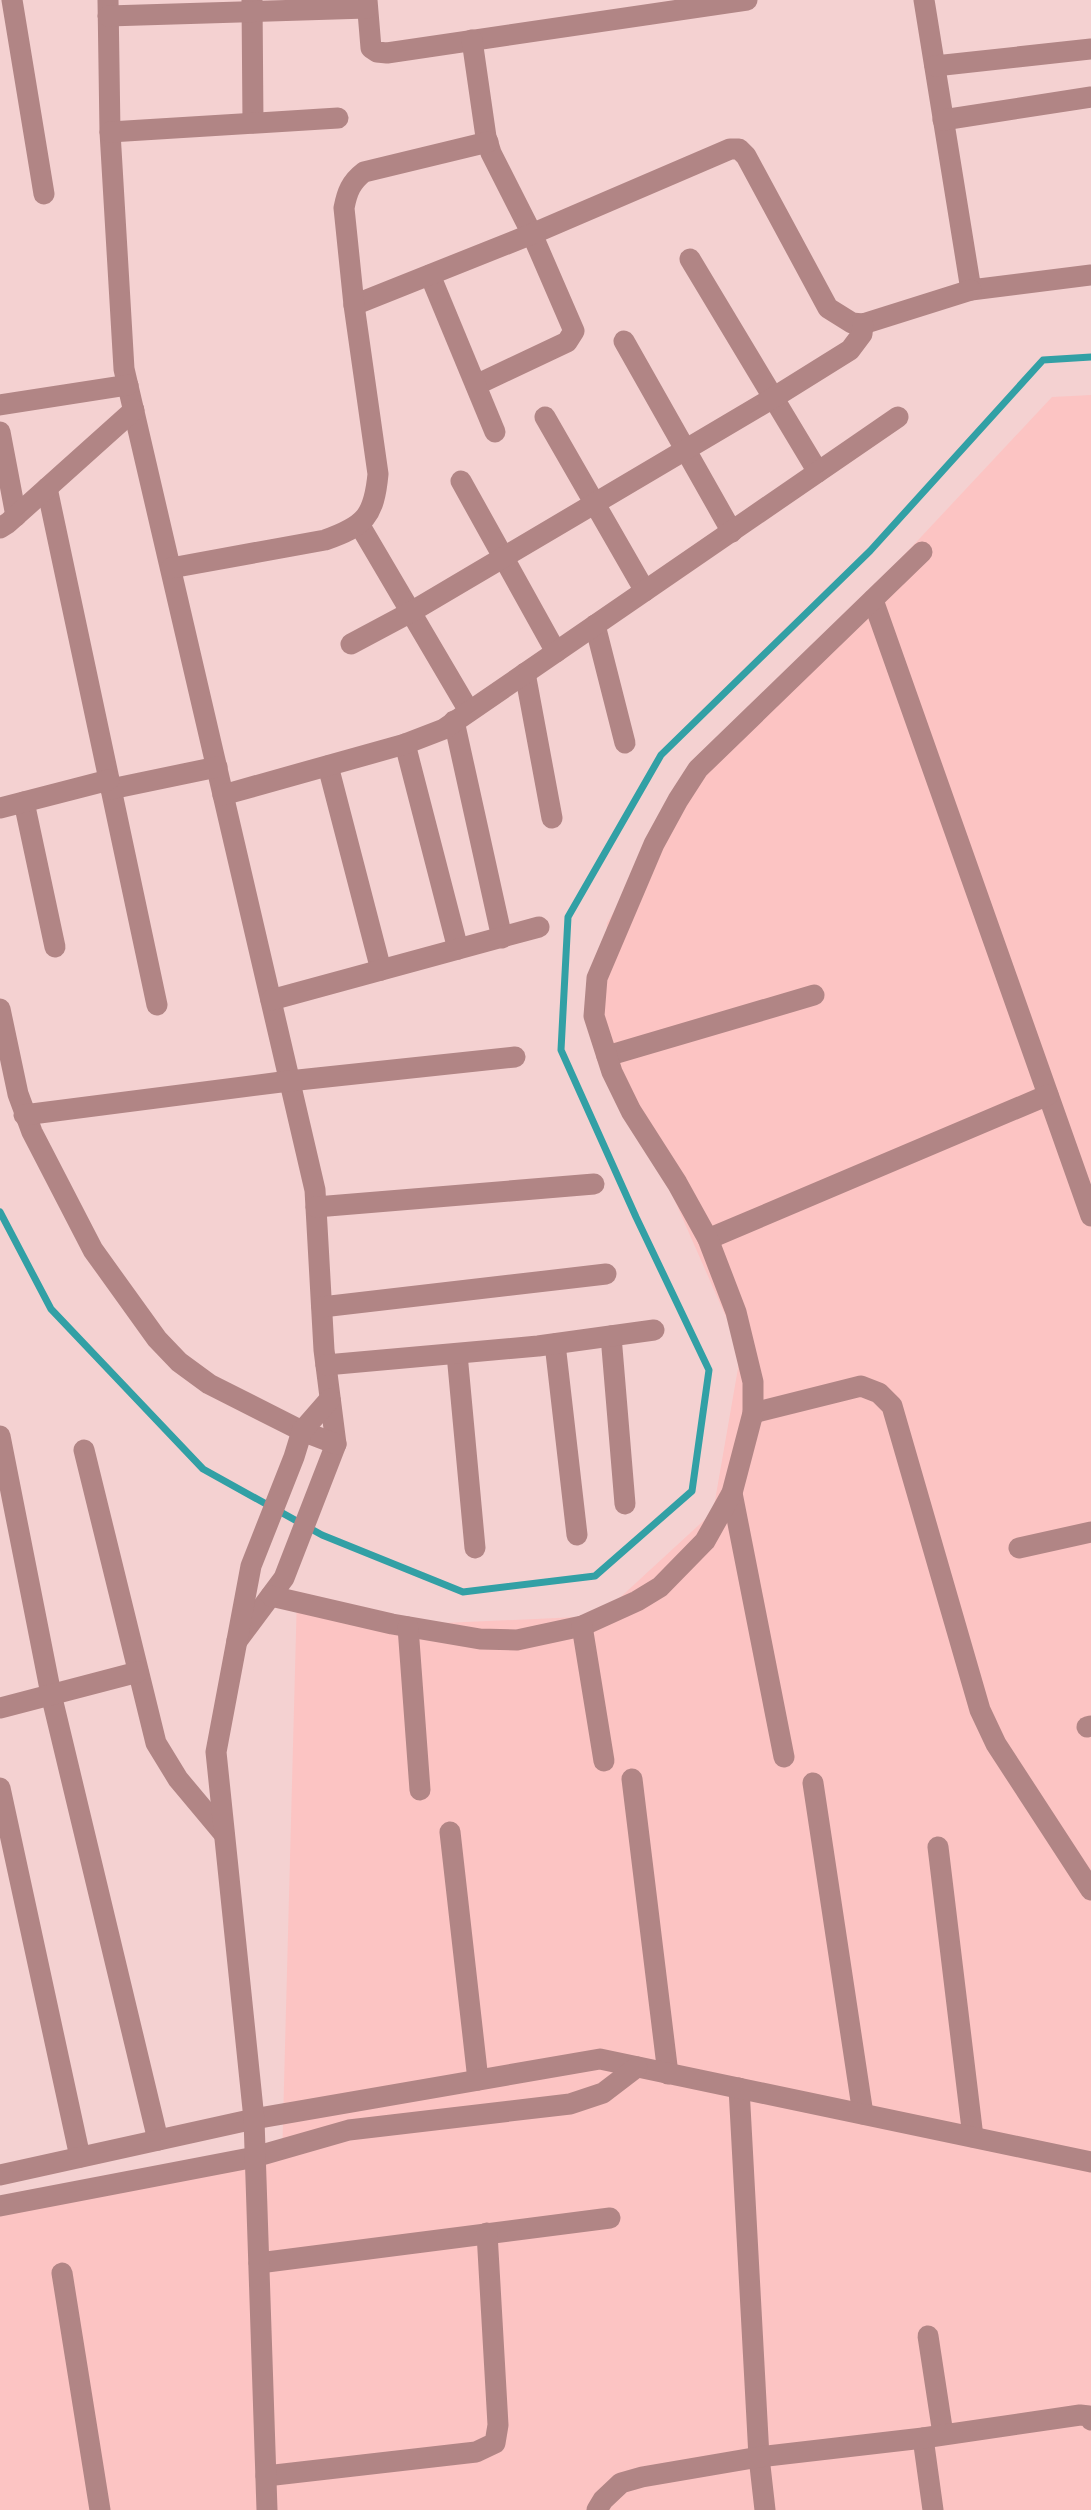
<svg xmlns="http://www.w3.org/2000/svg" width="1091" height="2510" font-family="'Noto Sans',sans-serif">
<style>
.built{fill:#fcc4c3}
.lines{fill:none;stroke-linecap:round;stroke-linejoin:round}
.stream{stroke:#32a0a5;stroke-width:7}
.minor{stroke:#b18585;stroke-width:21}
</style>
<rect width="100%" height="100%" fill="#f4d1d1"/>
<path class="built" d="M1091,395V2510H0V2216L282,2160L297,1595L422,1624L600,1616L713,1512L741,1351L600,1031L607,923L702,771L1052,397Z"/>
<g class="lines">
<path class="stream" d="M0,1212L51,1309L203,1469L322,1535L463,1592L595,1576L692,1491L709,1370L636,1217L561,1050L568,917L661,755L870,551L1043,360L1091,357"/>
<g class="minor">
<path d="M12,0L44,194"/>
<path d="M108,0L110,132L124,369L315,1190L324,1350L336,1444L284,1578L237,1641"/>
<path d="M252,0L253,123"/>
<path d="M367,0L371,48L377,52L387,53L747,0"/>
<path d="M924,0L971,290L1091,275"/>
<path d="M108,16L367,8"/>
<path d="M472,40L486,137L491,153L532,234L574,331L567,342L476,385"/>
<path d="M935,66L1091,49"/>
<path d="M943,120L1091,97"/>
<path d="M110,132L338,118"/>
<path d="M690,259L818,472"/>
<path d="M430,275L495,432"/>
<path d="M354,305L532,234L730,149H739L746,156L828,308L852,323L863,324L971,290"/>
<path d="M624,341L732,532"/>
<path d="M0,405L128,385"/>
<path d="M545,417L645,591"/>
<path d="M0,432L16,516"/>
<path d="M461,481L556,652"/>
<path d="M47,488L157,1005"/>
<path d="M359,524L469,711"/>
<path d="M0,528L8,523L134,410"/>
<path d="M171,568L325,540C365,526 374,516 378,474L354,305L344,208C347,192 351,182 364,172L488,142"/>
<path d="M873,600L1091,1216"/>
<path d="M595,625L625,743"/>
<path d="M351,644L411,612L773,398L850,350L862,334L863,324"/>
<path d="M525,673L552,818"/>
<path d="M454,721L502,938"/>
<path d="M405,744L458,949"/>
<path d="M328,766L381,970"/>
<path d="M111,789L217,767"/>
<path d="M223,795L405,744L444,729L898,417"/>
<path d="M24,802L55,947"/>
<path d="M0,808L109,780"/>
<path d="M271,1000L539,927"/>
<path d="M0,1009L18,1094L32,1132L93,1250L157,1339L179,1362L209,1384L302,1431L336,1444"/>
<path d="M607,1056L814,995"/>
<path d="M24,1115L289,1081L515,1057"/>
<path d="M316,1207L594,1184"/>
<path d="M708,1239L1048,1095"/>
<path d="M322,1307L606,1274"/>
<path d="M611,1336L625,1504"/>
<path d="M555,1344L577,1535"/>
<path d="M457,1354L475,1548"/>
<path d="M326,1365L538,1346L654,1330"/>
<path d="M753,1413L861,1386L879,1393L892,1406L980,1710L996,1744L1091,1890"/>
<path d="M0,1436L51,1694L158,2140"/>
<path d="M84,1450L156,1743L178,1779L224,1834"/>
<path d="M732,1493L784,1757"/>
<path d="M1019,1548L1091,1532"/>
<path d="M271,1596L392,1624L480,1639L517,1640L582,1626L637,1601L660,1587L705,1541L732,1493L753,1413V1382L736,1312L708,1239L677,1183L631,1111L612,1072L594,1016L597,978L654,844L678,800L698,769L922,552"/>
<path d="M582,1626L604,1761"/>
<path d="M408,1627L420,1790"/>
<path d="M0,1708L138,1672"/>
<path d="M1087,1727L1091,1726"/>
<path d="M632,1779L668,2074"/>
<path d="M813,1783L863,2114"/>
<path d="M0,1788L80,2157"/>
<path d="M450,1832L478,2080"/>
<path d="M938,1847L973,2137"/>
<path d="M739,2088L759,2457L765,2510"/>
<path d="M0,2175L254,2119L600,2059L1091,2162"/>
<path d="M0,2206L255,2157L349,2130L570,2104L603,2093L637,2067"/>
<path d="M259,2263L610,2218"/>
<path d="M62,2273L100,2510"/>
<path d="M928,2336L943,2434"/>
<path d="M923,2438L933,2510"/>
<path d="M266,2476L476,2452L495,2443L498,2425L487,2233"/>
<path d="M267,2510L254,2119L216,1752L251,1566L294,1457L302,1431L330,1399"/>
<path d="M597,2510L603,2500L621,2483L642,2477L759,2457L923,2438L1080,2415L1089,2416L1091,2420"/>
</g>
</g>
</svg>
